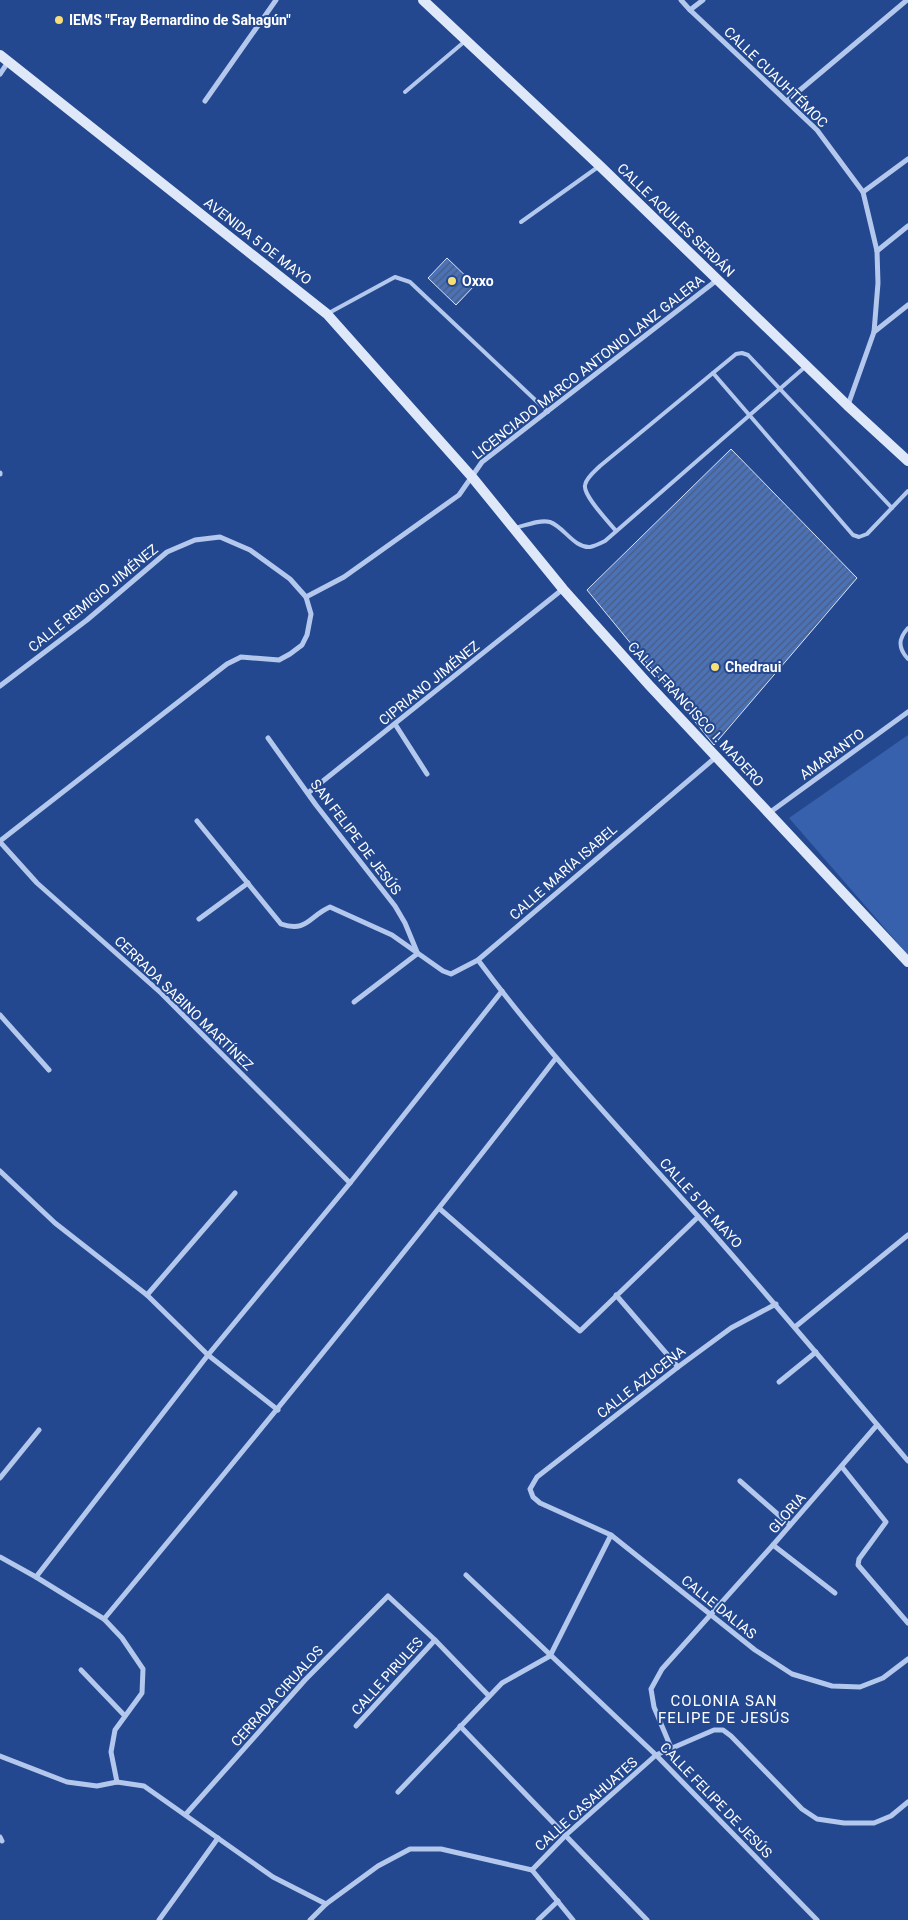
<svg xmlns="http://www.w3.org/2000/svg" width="908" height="1920" font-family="Roboto,sans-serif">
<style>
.park{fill:#3761ad}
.building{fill:url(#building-hatch);stroke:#d9e4f9}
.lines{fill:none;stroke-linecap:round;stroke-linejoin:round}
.lane{stroke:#b3c8ec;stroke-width:4}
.street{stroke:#b3c8ec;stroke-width:5}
.secondary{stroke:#dfe8f9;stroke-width:10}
.poi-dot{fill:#f8de76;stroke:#234890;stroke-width:2}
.labels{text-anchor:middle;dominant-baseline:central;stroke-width:4;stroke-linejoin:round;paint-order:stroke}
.poi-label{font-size:14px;font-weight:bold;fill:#fff;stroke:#234890;text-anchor:start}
.street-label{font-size:14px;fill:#fff;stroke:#234890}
.neighbourhood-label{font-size:15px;letter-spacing:1px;fill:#fff;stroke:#234890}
</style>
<defs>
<pattern id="building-hatch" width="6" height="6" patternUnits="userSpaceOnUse" patternTransform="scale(1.25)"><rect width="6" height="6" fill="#4b71b7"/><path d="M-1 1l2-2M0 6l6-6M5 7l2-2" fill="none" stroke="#4c5d7c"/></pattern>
</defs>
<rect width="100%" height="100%" fill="#234890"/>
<path class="park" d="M908,735V955L789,818Z"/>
<g class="building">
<path d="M447,258L475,285L456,305L428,278Z"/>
<path d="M731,449L857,578L714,745L587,590Z"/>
</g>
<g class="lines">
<g class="lane">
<path d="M405,92L464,42"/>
<path d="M521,222L598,167"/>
<path d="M327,314L395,277L410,282L548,412"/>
<path d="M713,373L853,535L859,537L867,534L908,491"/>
<path d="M515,528C524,526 540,519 550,522C564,527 574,548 590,547C595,546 601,543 605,541L805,367"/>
<path d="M616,531C609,522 583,496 585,485C586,478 595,471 600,466L736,354L742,353L748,355L892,508"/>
<path d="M908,628C898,639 898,648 908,659"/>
</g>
<g class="street">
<path d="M681,0L690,10L817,130L863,192L877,251L878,283L874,332L848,405"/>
<path d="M690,10L703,0"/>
<path d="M0,74L8,62"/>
<path d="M205,101L276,0"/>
<path d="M787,101L907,0"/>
<path d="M863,192L908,159"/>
<path d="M877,251L908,226"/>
<path d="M874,332L908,305"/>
<path d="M0,474V473"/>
<path d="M306,597L344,577L459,495L482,462L717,280"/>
<path d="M0,686L87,620L167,552L195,540L220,537L250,550L290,579L306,597L311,614L307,635L302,645L290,654L279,660L241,657L227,664L0,841"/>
<path d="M395,724L427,774"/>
<path d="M268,738L316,805L395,906L405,923L417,952"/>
<path d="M308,793L563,589"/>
<path d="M769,813L908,712"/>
<path d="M197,821L281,924C307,933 309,916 330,907L392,935L443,971L451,974L478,960L716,757"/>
<path d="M0,842L37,883L161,993L350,1183"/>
<path d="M199,919L248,883"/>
<path d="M478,960C547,1053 627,1137 704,1223C773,1301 840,1381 908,1461"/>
<path d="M354,1002L417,954"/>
<path d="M0,1015L49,1070"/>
<path d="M0,1171L55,1223L147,1295L208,1355L278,1410"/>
<path d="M440,1209L580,1331L698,1217"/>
<path d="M147,1295L235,1193"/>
<path d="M616,1295L678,1367"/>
<path d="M776,1304L731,1328L678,1367L537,1477L530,1489L533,1497L540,1503L611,1535L755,1650L792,1674L832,1686L860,1687L883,1678L908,1659"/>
<path d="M795,1327L908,1235"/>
<path d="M779,1382L816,1352"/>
<path d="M842,1467L886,1522L859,1559L858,1565L908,1623"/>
<path d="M0,1478L39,1430"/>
<path d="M740,1481L790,1525"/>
<path d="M773,1545L835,1593"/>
<path d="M0,1557L36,1577L104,1619L122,1638L143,1669L142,1693L115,1730L111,1752L117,1782"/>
<path d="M466,1575L656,1755L817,1920"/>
<path d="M36,1577L208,1355L350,1183L502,991"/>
<path d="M104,1619C258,1434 410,1248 556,1058"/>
<path d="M81,1670L125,1716"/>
<path d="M356,1726L435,1640"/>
<path d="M460,1726L647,1920"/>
<path d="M672,1750L654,1707L651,1689L662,1669L773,1545L877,1425"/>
<path d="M0,1756L67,1782L97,1786L117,1782L144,1786L273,1877L326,1904"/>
<path d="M398,1792L502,1683L550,1656L611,1535"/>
<path d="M186,1814L305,1680L388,1596L435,1640L489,1696"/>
<path d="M0,1837L2,1841"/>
<path d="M532,1870L566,1835L656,1755L714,1730H723L731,1736L802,1809L817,1819L844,1823H874L891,1816L908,1802"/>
<path d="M532,1870L573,1920"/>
<path d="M159,1920L218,1838"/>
<path d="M310,1920L326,1904L378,1866L410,1849H441L532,1870"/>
<path d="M538,1920L558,1901"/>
</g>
<g class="secondary">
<path d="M423,0L600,166L847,405L908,461"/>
<path d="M0,55L327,314L472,477L563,589L649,685L908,962"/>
</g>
</g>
<g class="poi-dot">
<circle cx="59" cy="20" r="5"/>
<circle cx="452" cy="281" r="5"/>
<circle cx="715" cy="667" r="5"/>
</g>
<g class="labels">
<g class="poi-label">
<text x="69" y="20">IEMS "Fray Bernardino de Sahagún"</text>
<text x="462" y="281">Oxxo</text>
<text x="725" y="667">Chedraui</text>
</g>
<g class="street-label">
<text transform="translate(776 77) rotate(44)">CALLE CUAUHTÉMOC</text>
<text transform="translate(676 220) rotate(44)">CALLE AQUILES SERDÁN</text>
<text transform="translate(258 241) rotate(38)">AVENIDA 5 DE MAYO</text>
<text transform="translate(588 367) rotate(-38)">LICENCIADO MARCO ANTONIO LANZ GALERA</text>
<text transform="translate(93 598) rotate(-39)">CALLE REMIGIO JIMÉNEZ</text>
<text transform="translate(429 683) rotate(-39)">CIPRIANO JIMÉNEZ</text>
<text transform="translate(696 714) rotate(47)">CALLE FRANCISCO I. MADERO</text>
<text transform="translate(832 754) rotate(-36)">AMARANTO</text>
<text transform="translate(356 837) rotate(53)">SAN FELIPE DE JESÚS</text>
<text transform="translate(563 872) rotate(-41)">CALLE MARÍA ISABEL</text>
<text transform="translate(184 1003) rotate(44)">CERRADA SABINO MARTÍNEZ</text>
<text transform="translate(701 1203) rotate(48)">CALLE 5 DE MAYO</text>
<text transform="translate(641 1382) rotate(-38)">CALLE AZUCENA</text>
<text transform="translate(787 1513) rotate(-49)">GLORIA</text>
<text transform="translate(719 1607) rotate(39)">CALLE DALIAS</text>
<text transform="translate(387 1676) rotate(-48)">CALLE PIRULES</text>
<text transform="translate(277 1696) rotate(-48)">CERRADA CIRUALOS</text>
<text transform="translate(716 1800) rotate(46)">CALLE FELIPE DE JESÚS</text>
<text transform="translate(586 1804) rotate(-42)">CALLE CASAHUATES</text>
</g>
<g class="neighbourhood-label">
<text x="724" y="1701">COLONIA SAN<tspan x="724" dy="17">FELIPE DE JESÚS</tspan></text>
</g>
</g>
</svg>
